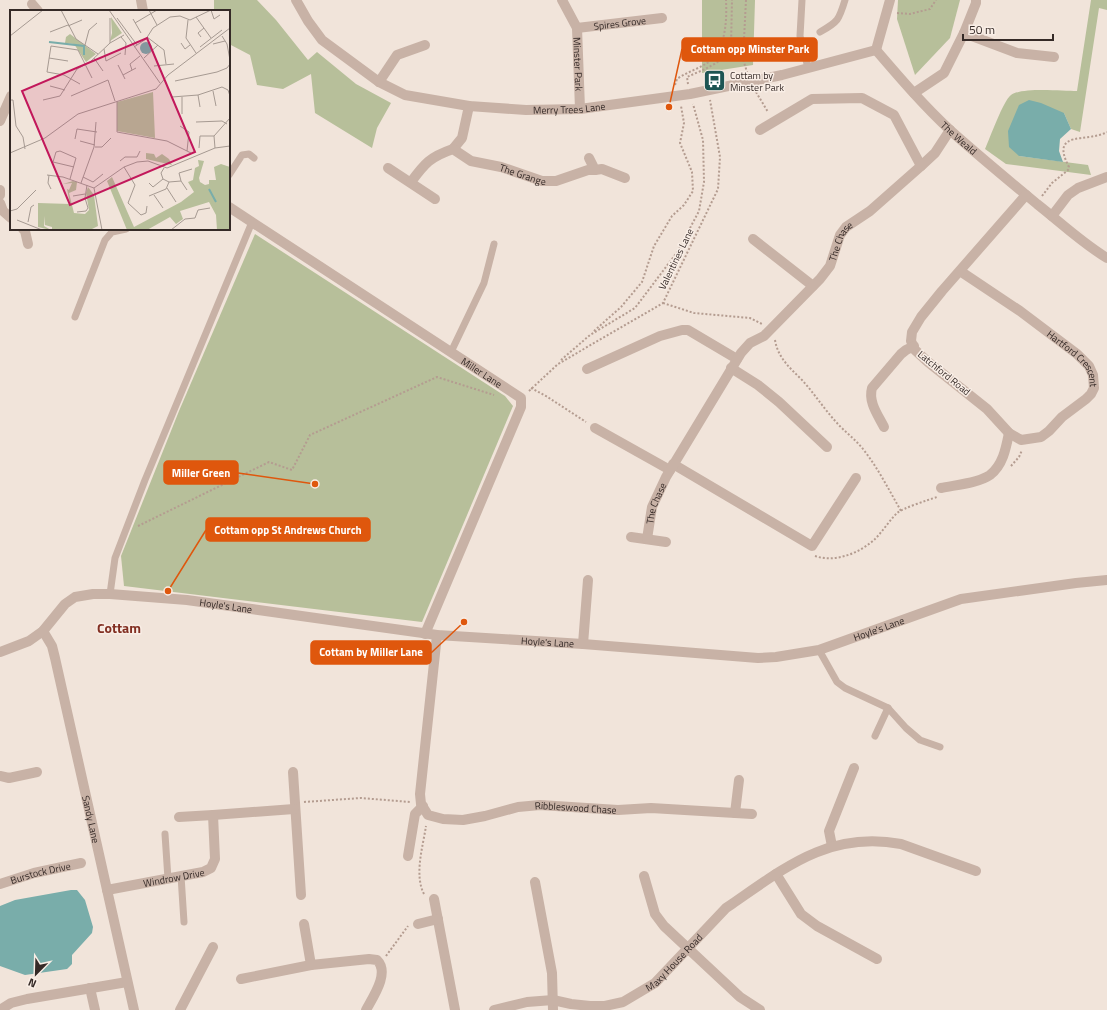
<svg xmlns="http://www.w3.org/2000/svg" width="1107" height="1010" font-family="'Titillium Web',sans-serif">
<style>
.green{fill:#b7bf9a}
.water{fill:#79adaa}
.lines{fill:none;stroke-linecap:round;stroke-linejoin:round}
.path{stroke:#b49c90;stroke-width:2;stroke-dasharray:2 2;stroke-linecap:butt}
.service{stroke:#c8b2a6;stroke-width:7}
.minor{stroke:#c8b2a6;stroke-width:10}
.tertiary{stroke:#c8b2a6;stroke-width:10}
.labels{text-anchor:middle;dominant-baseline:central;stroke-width:3;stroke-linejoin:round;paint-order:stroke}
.street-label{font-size:10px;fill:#352a27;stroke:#f9eee6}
.poi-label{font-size:10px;fill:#352a27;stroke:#f9eee6;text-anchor:start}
.district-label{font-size:14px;font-weight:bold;fill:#822f22;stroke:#f9eee6}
.inset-river{fill:none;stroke:#79adaa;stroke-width:2}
.inset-road{fill:none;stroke:#a69a92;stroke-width:1}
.view{fill:#c2185b;fill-opacity:0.15;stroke:#c2185b;stroke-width:2}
.inset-edge{fill:none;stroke:#352a27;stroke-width:2}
.leader{fill:none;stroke:#df570d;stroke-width:1.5}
.callout-dot{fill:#df570d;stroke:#f9eee6;stroke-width:1.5}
.callout{fill:#df570d;stroke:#df570d;stroke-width:1.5}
.callout-label{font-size:11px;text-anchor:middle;font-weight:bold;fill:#fff}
</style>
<rect width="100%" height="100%" fill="#f1e4da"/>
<g class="green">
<path d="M214,0H257L276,20L308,60L317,52L356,84L391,103L377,128L372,148L315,113L311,74L283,89L257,85L250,55L229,44V11H214Z"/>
<path d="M702,0H755L753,65L702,73Z"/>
<path d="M898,0H960L950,38L915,75L897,19Z"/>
<path d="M1091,0H1107V10L1099,8L1080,132L1071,129L1064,113L1019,156L1088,165L1091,175L1006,164L985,149C990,138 1003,101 1011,95C1022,87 1062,91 1077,91Z"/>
<path d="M255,234L505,396L513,406L422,622L124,586L121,556L179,411Z"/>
</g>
<g class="water">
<path d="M1029,100L1041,103L1064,113L1071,129L1060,139L1059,151L1063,162L1019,156L1009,147L1008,131L1019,105Z"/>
<path d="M71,890H77L85,900L93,927L92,933L72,955V964L67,969L25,975L0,966V906L15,900Z"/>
</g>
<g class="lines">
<g class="path">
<path d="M746,0L743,59L747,72"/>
<path d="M897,13L910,14L930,9L936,0"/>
<path d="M688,84L687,77C702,70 724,63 731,47L732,0"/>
<path d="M675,85L677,79C687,72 698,69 707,63C726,51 727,20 726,0"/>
<path d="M756,92L768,112"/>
<path d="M1042,196L1052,183L1068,170L1069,167C1049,129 1088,143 1107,132"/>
<path d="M663,303L694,313L750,318L762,324"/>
<path d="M594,331L621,307L642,282L654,246L672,216L684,205L693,191L692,172L680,143L684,123L681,106"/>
<path d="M775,340C778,358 790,368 802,380C814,393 824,409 837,423C845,432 855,439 863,449C878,468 889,490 901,511"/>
<path d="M561,360L590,335L635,308L678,251L699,211L704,182L703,140L693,104"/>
<path d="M531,388L546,396L586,422"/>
<path d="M529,391L558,364L663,303L718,189L720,157L710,100"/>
<path d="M1011,466L1019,457L1022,450"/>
<path d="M138,526L269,462L292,470L310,435L437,377L494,395"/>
<path d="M815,556C835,563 860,553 875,539C883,531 889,521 897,513C903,508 928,500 937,497"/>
<path d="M304,802L361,798L410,802"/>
<path d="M424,894C414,875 423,846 426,826"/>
<path d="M386,956L408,926"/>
</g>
<g class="service">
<path d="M802,0L800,36L808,68"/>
<path d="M820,32C838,22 839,20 845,0"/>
<path d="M229,175L242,155L249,154L254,158"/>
<path d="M75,317L105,240L112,232L126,229"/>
<path d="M451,352L484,283L494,244"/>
<path d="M110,594L115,558L145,480L252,222"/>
<path d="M819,650L837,682L845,688L888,708L906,728L920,740L940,747"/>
<path d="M875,736L888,708"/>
<path d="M165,834L168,879"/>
<path d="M181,876L184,922"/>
</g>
<g class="minor">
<path d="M141,0L143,11"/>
<path id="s1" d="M562,0L577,28L580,109"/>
<path d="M32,4L38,11"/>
<path id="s2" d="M577,28L662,18"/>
<path d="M964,33L1017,53L1054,57"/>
<path id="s3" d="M876,50C900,78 924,106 951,131C979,156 1008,180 1037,204C1060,222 1082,243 1107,258"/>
<path d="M379,82L397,55L425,45"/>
<path d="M914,93L944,73L964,33L976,3V0"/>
<path d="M0,121L11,96"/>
<path d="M760,130L812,99L862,98L894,115L921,166"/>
<path d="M453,149L462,138L469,106"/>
<path d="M589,158L595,170L602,169L625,178"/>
<path d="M388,168L435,199"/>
<path id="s4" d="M411,182C425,163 430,157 453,149L471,161L501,167L542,181H556L588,170H595"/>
<path d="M0,190V195"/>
<path d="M0,203L3,211L11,218"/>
<path id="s5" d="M229,207L521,398V407L425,634"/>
<path d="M1052,216L1068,195L1078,188L1107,177"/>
<path d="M23,229L25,231L28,244"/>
<path d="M753,239L813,286"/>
<path id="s6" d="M960,271L1020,311L1077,354L1089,366L1093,375L1094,388L1091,394L1086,399L1062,417L1049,431L1041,437L1021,440L1009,433L987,409L928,362L915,350L911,341L912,332L921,317L942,291L1026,195"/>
<path d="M731,368L758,385L779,402L827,447"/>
<path d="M587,369L660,336L682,330H688L737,359"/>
<path d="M884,427C878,415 868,402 872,388L901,354L906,350L914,346"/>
<path d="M595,428L670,470"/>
<path d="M673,464L812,546L856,478"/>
<path d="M941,488C955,485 979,483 990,475C1003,465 1006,448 1009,433"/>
<path d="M631,537L666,542"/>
<path id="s7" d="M647,539L652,507L666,477L741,353L750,343L764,336L820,279L830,266L840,235L846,227L870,211L921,166L935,153L950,130"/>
<path id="s8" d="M437,635L420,794L421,804L428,815L443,819L463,820L485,816L518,807L540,805L618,810L651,808L752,814"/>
<path d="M583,644L588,580"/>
<path d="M293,772L301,895"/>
<path d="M0,776L9,778L37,772"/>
<path d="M735,813L739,780"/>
<path d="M179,817L213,815L294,809"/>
<path d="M832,846L829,831L854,768"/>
<path d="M408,856L415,814L423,806"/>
<path d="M776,874L801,914L817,926L877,959"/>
<path d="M644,876L655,914L664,926L740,997L760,1010"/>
<path d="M535,882L552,973L553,1010"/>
<path id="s9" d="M0,884L34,873L81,863"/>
<path id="s10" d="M107,890L203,872L211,868L215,859L213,815"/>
<path d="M434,899L455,1010"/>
<path d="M304,924L311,965"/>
<path d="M418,924L438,919"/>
<path d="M241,979L311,965L369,959L377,960C390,973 373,997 366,1010"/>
<path d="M90,988L95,1010"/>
<path d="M0,1010L11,1003L27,999L127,982"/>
<path d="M180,1010L213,947"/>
<path id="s11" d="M494,1010L527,1002L553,1000L571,1004L590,1006H605L623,1002L655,983L726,908L732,904C787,866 830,831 901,844L976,871"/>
</g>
<g class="tertiary">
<path id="s12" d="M296,0L308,21L322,40L379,82L405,95L469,106L526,110L580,109L690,94L782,75L876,50L890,0"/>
<path id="s13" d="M43,631L52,646L55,658L134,1010"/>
<path id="s14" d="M0,652L29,641L43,631L65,604L75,597L93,594H110L187,600L437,635L583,644L758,658L776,657L819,650L961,599L1076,583L1107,580"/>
</g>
</g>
<defs>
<symbol id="bus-square" viewBox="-11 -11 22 22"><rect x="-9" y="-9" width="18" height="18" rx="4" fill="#1d5553" stroke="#f9eee6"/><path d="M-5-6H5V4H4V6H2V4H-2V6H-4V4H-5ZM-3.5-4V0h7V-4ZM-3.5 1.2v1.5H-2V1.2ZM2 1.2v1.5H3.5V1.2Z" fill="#fff"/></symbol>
</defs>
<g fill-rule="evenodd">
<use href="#bus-square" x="702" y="68" width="25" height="25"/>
</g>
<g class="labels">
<g class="street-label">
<text stroke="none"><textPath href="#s2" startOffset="43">Spires Grove</textPath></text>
<text stroke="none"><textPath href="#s1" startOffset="68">Minster Park</textPath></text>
<text stroke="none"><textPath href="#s12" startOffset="313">Merry Trees Lane</textPath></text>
<text stroke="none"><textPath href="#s3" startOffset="121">The Weald</textPath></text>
<text stroke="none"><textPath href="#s4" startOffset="130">The Grange</textPath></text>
<text stroke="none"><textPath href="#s7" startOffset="363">The Chase</textPath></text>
<text transform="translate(676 259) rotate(-64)">Valentines Lane</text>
<text stroke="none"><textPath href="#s6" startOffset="145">Hartford Crescent</textPath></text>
<text stroke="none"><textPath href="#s5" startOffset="302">Miller Lane</textPath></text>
<text transform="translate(944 373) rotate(39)">Latchford Road</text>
<text stroke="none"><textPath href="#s7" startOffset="37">The Chase</textPath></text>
<text stroke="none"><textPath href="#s14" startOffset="247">Hoyle's Lane</textPath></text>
<text stroke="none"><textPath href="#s14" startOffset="907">Hoyle's Lane</textPath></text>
<text stroke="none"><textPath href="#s14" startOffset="571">Hoyle's Lane</textPath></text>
<text stroke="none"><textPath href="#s8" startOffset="333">Ribbleswood Chase</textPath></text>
<text stroke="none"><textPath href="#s13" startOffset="195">Sandy Lane</textPath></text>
<text stroke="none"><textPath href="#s9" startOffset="42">Burstock Drive</textPath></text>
<text stroke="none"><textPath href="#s10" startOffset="68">Windrow Drive</textPath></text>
<text stroke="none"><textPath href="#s11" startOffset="196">Maxy House Road</textPath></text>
</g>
<g class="poi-label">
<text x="730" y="75">Cottam by<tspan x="730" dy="12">Minster Park</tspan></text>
</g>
<g class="district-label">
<text x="119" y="627">Cottam</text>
</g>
</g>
<g transform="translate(10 10)">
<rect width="220" height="220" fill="#f1e4da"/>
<path d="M101,7L112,23L100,31L102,23ZM60,24L86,44L76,52L64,34L55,33L56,27ZM143,82L145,128L107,121V92ZM136,143L144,144L146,148L152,144L159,149L162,155L136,149ZM188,150L194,151L189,168L190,172L195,175L199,174V170H206L204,157L211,154L220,157V220H207L206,205L199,192L170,201L173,209L166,214L160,207L137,220H117L97,171L102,167L124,217L171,192L184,182L178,172L183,170L185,158L189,156ZM63,171L67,172L66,180L59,183L64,203L75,204L79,200L76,183L78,177L84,185L88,216L80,220H42V217L35,215V206L34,216L41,220L28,217V193L60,194L57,179L59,180L62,173L53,174Z" fill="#b7bf9a"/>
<path d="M130 38a6 6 0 1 1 12 0a6 6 0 1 1-12 0Z" fill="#79adaa"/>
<path class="inset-river" d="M39,32L74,36V45M199,179L206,192"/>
<path class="inset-road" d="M51,0L66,29L88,44M99,0L150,73M139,0L147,15M201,0L204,9L210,5M186,7L201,28M100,8V33M107,8L127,35M123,9L131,23M178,10L176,28L186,43M125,13L147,0M58,16L72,10M40,22L58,15M0,26L33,0M212,26L217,34L220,50M111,27L116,33L115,45M137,27L154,40L156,54M191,27L188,23L194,18M171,33L175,39L180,35M203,34L215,31M75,35L79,20L87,13M124,37L136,29L143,18L160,7L170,6L180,10L201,0M190,37L212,20M94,39L96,51L111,43M39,48L58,51M84,48L93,61M134,48L148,35M108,55L115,69M144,56L164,54M122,60L120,54L130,46M113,65L126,58M165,71L207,62L217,58L220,54M70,74L54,65L37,62L41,36L68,40L82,68M40,76L55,80M203,81L206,96M188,85L190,97M61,86L98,70L105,91M162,87L188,85L212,77L218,80L220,86M0,90H3L6,116L13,127L15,139M33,90L50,86L67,59L80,52L100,33L114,25M107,91V122L157,131L181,143M172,104V87M186,112L212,111L217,114M170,116L179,122L177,141M65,129L67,119L87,122M70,131L85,135M85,137H92L101,128M189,138L190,126H204M205,138L204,126L220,108M50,141L66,148L60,169M50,141L46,142L43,152L64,157M0,143L35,128L68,104L146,79L158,65L220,18M110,151L115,147H127L130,141M114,157L125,175L118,193L131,205L136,203L137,196M154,158L151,163L153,169L159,172L171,171L177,180M37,165L53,167L84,178M39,165L38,173L41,179M73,167L83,172L93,164M171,171L169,163L182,159M71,173L84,137L86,112M139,173L143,177L153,169M84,178L114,157L127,152L138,151L157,158L205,138L220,136M84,178L92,220M157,178L166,192M144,185L153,198M63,186L75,184M139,186L156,179L159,172M0,201L7,199L26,180M67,202L76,201L78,198L75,188L77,175M7,210L32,220M18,212L21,197L24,195M161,220L175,209L185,208L188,200L200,198"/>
<path class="view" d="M137,28L185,142L60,195L12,81Z"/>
<rect width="220" height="220" class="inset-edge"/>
</g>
<path class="leader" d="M669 107L682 49M315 484L238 473M168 591L206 530M464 622L431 653"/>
<g class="callout-dot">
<circle cx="669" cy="107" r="4"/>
<circle cx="315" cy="484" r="4"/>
<circle cx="168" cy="591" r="4"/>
<circle cx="464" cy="622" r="4"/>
</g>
<g class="callout">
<rect x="682" y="38" width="135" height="23" rx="4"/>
<rect x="164" y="461" width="74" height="23" rx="4"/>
<rect x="206" y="518" width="164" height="23" rx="4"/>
<rect x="311" y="641" width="120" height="23" rx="4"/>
</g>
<g class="callout-label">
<text x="750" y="53">Cottam opp Minster Park</text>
<text x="201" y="477">Miller Green</text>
<text x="288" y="534">Cottam opp St Andrews Church</text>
<text x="371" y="656">Cottam by Miller Lane</text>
</g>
<g transform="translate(36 974) rotate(203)" stroke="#f9eee6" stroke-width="3" paint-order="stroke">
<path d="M0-3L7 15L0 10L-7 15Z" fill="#352a27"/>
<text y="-6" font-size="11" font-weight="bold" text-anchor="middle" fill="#352a27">N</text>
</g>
<path d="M963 34v6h90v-6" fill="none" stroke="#352a27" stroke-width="2"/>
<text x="969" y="34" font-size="12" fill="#352a27" stroke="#f9eee6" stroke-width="3" paint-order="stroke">50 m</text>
</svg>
